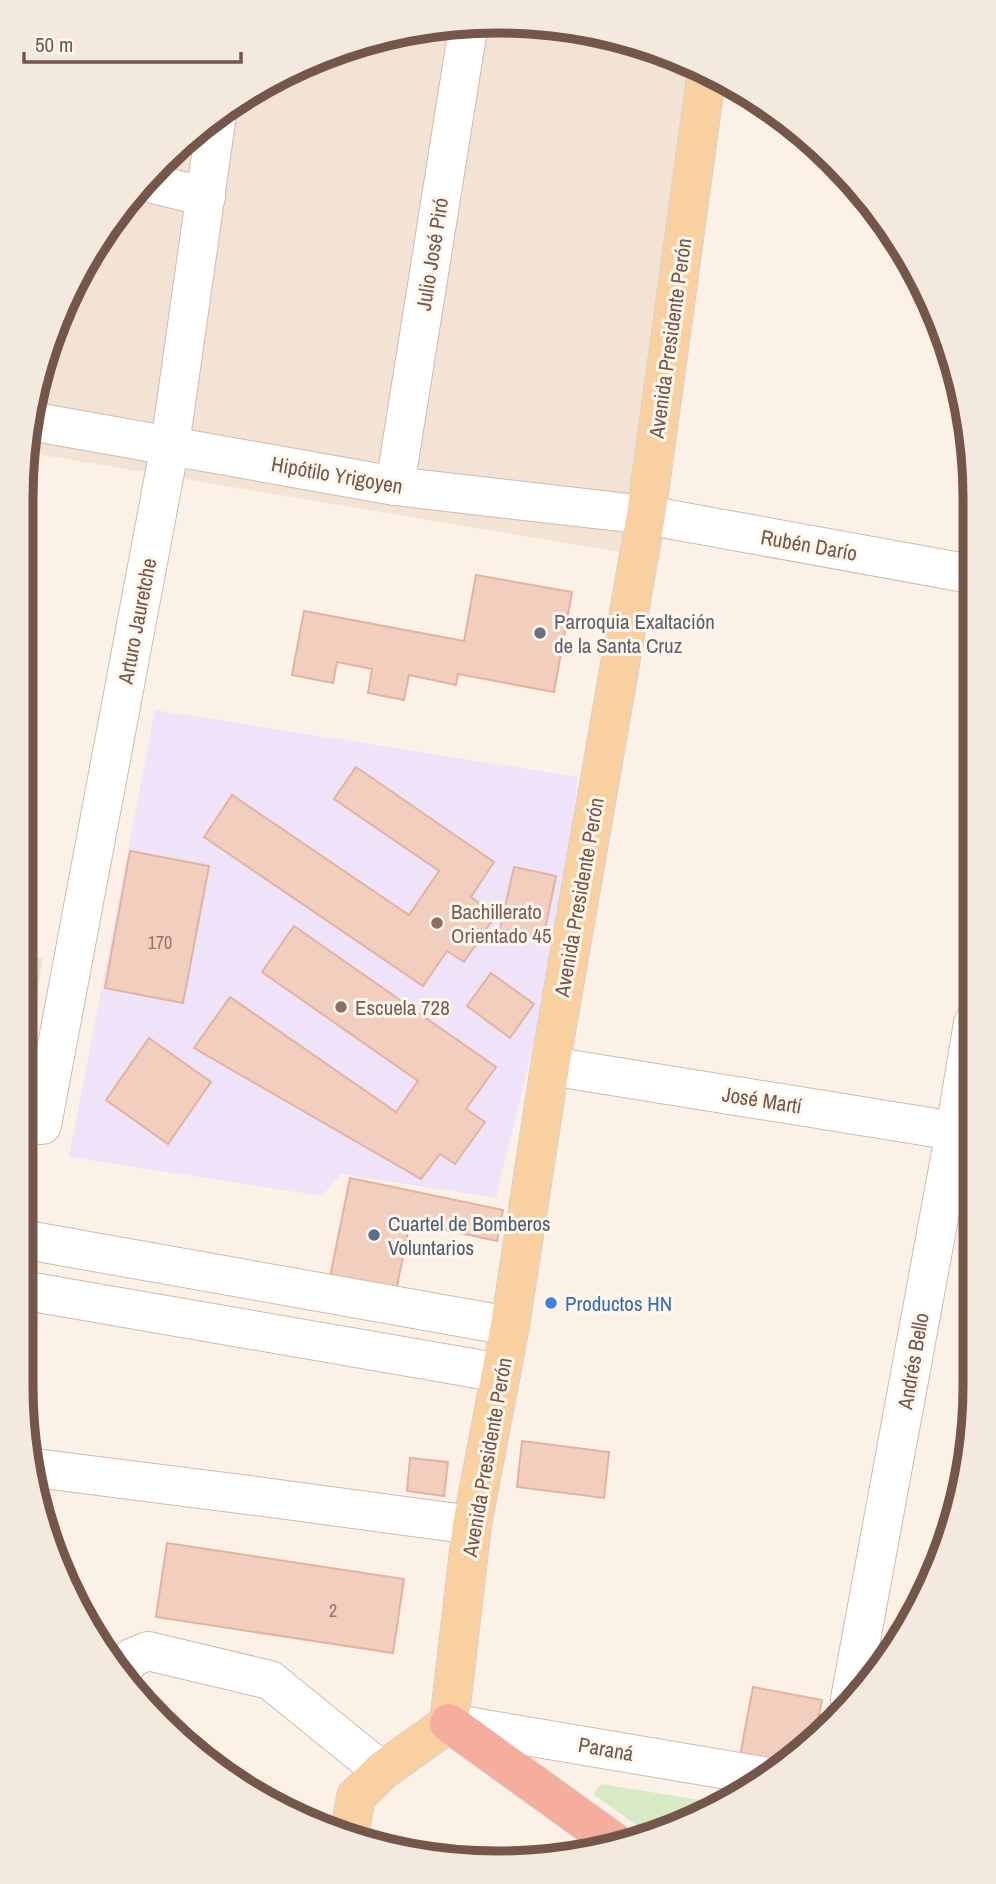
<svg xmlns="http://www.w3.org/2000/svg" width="996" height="1884" font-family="'Archivo Narrow',sans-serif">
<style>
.residential{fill:#f3e3d5}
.education{fill:#eee3f8}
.green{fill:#d7e9c5}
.building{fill:#f1cebe;stroke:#e3b39f;stroke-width:2}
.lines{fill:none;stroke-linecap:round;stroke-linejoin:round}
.minor-casing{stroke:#d0baaf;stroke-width:40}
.major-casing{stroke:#d8d0cd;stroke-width:40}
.highway-casing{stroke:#d8d0cd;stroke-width:40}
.minor{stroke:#fff;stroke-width:38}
.major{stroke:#f9d0a0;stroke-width:38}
.highway{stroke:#f5ad9e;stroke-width:38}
.worship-dot{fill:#6b7280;stroke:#fff6ec;stroke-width:2.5}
.education-dot{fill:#8d6e63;stroke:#fff6ec;stroke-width:2.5}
.service-dot{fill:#5c6f8a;stroke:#fff6ec;stroke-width:2.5}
.shop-dot{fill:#3f7fe0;stroke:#fff6ec;stroke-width:2.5}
.labels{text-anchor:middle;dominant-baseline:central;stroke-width:6;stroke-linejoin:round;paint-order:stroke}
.number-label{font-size:18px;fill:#947468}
.street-label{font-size:21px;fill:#75564b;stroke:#fff6ec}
.worship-label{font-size:21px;fill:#5b616d;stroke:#fff6ec;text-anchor:start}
.education-label{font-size:21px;fill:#785e54;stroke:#fff6ec;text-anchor:start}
.service-label{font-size:21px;fill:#4e5e75;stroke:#fff6ec;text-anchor:start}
.shop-label{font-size:21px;fill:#366cbe;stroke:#fff6ec;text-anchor:start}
.rim{fill:none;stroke:#75564b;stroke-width:9}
</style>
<rect width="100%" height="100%" fill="#fcf1e6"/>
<path class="residential" d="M466,22L560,25L651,46L698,67L624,553L25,452L37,374L85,260L139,184L207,120L287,70L374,37Z"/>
<path class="education" d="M155,710L578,777L557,948L496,1198L341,1174L322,1196L69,1157Z"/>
<g class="green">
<path d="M21,956L42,959L32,1036L21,1035Z"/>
<path d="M601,1784L719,1803L681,1827L649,1834L593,1794Z"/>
</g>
<g class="building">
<path d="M476,575L572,592L554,692L458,674L456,685L409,675L404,700L368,693L372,669L337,662L333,683L292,675L304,611L464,641Z"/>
<path d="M356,767L494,862L471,897L496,915L464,962L447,951L423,986L204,837L232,795L409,915L439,871L334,799Z"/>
<path d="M130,851L209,866L183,1003L105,988Z"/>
<path d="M514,867L556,876L543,939L500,929Z"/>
<path d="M294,926L496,1067L466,1109L485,1122L455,1164L440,1154L421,1179L194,1048L230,997L396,1112L418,1081L262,972Z"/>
<path d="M491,973L534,1004L510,1038L467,1006Z"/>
<path d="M149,1038L211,1082L168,1144L106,1100Z"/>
<path d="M350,1178L503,1210L497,1241L410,1222L393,1306L327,1292Z"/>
<path d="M522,1441L609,1452L604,1498L517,1487Z"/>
<path d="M410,1458L448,1462L444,1496L407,1491Z"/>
<path d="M167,1543L404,1579L393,1653L156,1617Z"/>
<path d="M753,1687L822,1700L813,1744L781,1764L740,1756Z"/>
</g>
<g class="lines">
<defs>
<g id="minor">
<path d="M142,181L206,197"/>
<path d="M30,421L395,486L646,515L971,574"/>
<path d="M395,486L469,22"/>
<path d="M550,1066L973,1134"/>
<path d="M42,1125L170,445L217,114"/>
<path d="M21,1239L510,1326"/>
<path d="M21,1290L501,1373"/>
<path d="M35,1468L264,1497L472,1525"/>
<path d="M119,1675L131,1658L148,1651L270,1680L382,1771"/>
<path d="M850,1699L955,1131L973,1023"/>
<path d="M449,1723L763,1776"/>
</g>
<path id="major" d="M349,1835L356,1797L382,1771L449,1723L472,1525L510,1326L550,1066L646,515L707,71"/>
<path id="highway" d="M449,1723L614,1842"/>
</defs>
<use href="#minor" class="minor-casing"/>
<use href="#major" class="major-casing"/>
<use href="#highway" class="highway-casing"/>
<use href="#minor" class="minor"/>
<use href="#major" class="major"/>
<use href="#highway" class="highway"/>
</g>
<circle class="worship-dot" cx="540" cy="633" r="7"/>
<g class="education-dot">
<circle cx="437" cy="923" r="7"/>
<circle cx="341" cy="1007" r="7"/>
</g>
<circle class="service-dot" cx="374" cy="1235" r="7"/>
<circle class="shop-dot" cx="551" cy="1303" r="7"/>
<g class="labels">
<g class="number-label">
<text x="160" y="942">170</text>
<text x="333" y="1610">2</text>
</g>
<g class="street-label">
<text transform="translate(432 254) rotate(-81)">Julio José Piró</text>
<text transform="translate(670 338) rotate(-82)">Avenida Presidente Perón</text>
<text transform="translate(337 475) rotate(10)">Hipótilo Yrigoyen</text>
<text transform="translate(809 545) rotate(10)">Rubén Darío</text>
<text transform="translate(137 621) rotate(-79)">Arturo Jauretche</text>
<text transform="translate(579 897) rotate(-80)">Avenida Presidente Perón</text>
<text transform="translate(762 1100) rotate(9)">José Martí</text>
<text transform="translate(913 1361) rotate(-80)">Andrés Bello</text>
<text transform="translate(487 1457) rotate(-80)">Avenida Presidente Perón</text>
<text transform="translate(606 1749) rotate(10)">Paraná</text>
</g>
<g class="worship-label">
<text x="554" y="621">Parroquia Exaltación<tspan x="554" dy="24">de la Santa Cruz</tspan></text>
</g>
<g class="education-label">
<text x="451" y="911">Bachillerato<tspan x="451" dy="24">Orientado 45</tspan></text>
<text x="355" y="1007">Escuela 728</text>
</g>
<g class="service-label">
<text x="388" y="1223">Cuartel de Bomberos<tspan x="388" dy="24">Voluntarios</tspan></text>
</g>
<g class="shop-label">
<text x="565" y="1303">Productos HN</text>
</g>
</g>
<path d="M0 0H996V1884H0ZM498 33H498A465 465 0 0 1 963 498V1386A465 465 0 0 1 498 1851H498A465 465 0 0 1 33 1386V498A465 465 0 0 1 498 33Z" fill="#f4e9df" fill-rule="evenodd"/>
<path class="rim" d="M498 33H498A465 465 0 0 1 963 498V1386A465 465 0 0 1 498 1851H498A465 465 0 0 1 33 1386V498A465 465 0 0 1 498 33Z"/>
<path d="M24 52v10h217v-10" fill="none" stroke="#75564b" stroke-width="3.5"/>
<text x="35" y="52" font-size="21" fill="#75564b" stroke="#fff6ec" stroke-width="5" paint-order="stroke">50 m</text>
</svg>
